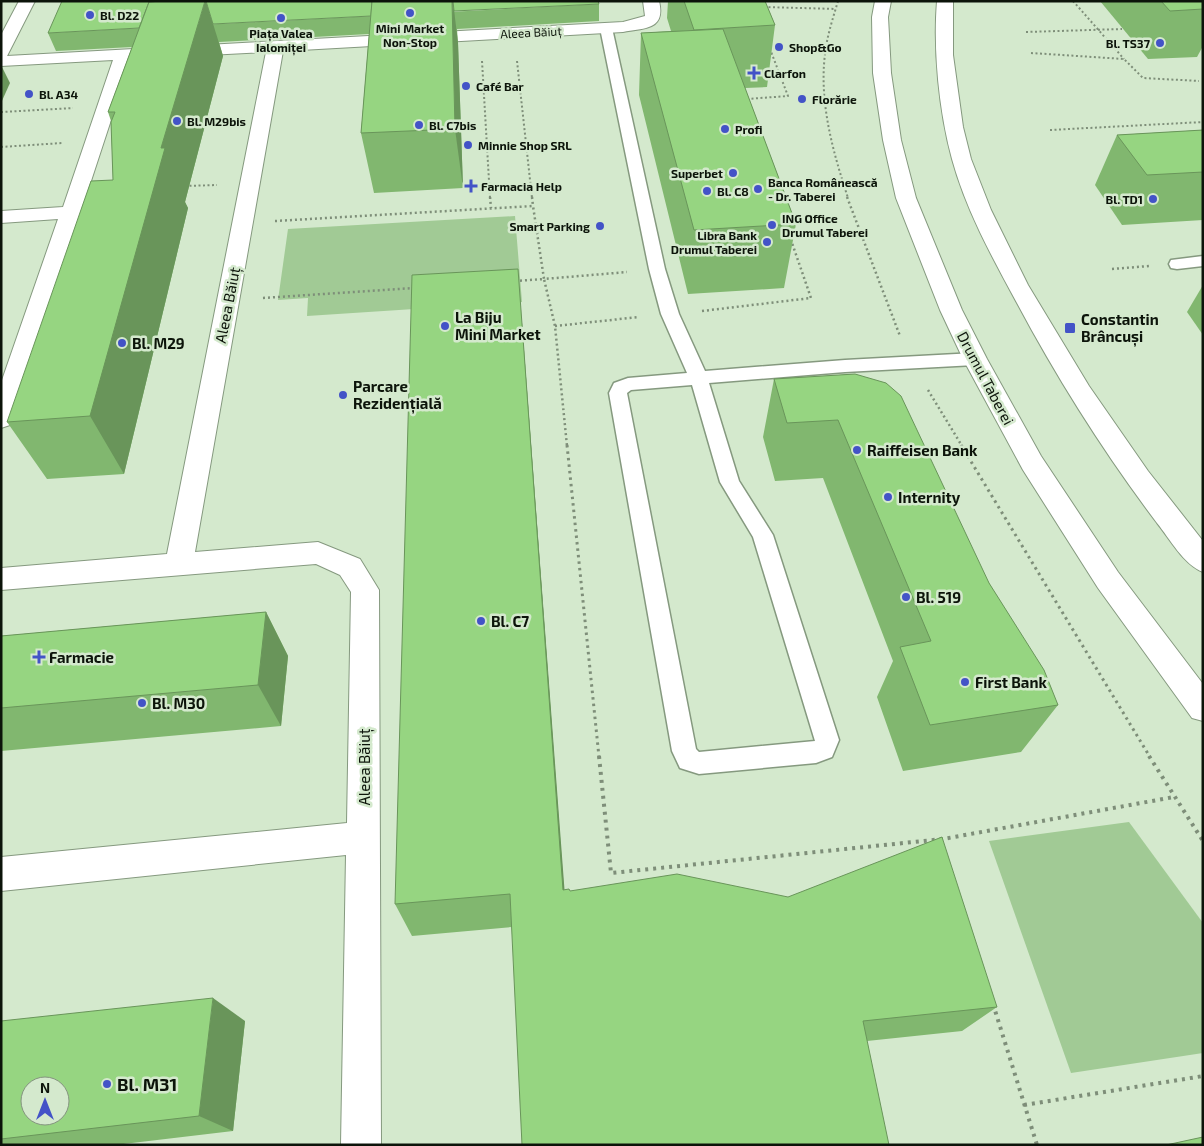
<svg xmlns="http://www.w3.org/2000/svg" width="1204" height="1146" font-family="'Exo 2',sans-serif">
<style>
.green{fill:#a1ca95}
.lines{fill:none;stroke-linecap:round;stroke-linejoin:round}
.lane-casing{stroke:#85997f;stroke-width:3}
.street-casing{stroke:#85997f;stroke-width:2}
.secondary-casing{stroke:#85997f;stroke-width:2}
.path-far3{stroke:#7e8e79;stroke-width:2;stroke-dasharray:2 2.5;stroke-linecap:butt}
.path-far2{stroke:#7e8e79;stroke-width:2.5;stroke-dasharray:2 3;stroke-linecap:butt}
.path-far1{stroke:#7e8e79;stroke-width:3;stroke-dasharray:2.5 4;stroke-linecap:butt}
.path{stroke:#7e8e79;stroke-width:4;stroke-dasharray:3 5;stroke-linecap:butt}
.lane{fill:#fff;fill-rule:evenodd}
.street{fill:#fff;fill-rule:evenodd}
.secondary{fill:#fff;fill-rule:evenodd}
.wall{fill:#81b76f}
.shaded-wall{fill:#69955a}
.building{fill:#96d581;stroke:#69955a;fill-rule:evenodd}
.poi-dot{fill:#4353c7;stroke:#d4e9cd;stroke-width:2}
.labels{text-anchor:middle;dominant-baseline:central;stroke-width:5;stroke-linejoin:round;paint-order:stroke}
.far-poi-label{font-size:12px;font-weight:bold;fill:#0c140a;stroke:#d4e9cd;text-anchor:start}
.far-street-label{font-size:12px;fill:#0c140a;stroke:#d4e9cd}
.street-label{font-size:15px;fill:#0c140a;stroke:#d4e9cd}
.poi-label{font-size:15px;font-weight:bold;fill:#0c140a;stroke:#d4e9cd;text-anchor:start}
.near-poi-label{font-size:18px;font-weight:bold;fill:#0c140a;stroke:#d4e9cd;text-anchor:start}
</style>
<rect width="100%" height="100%" fill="#d4e9cd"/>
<g class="green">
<path d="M515,216L522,302L307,316L308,298L278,300L288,229Z"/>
<path d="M1129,822L1203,923V1053L1071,1073L989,841Z"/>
</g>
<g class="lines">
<defs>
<g id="lane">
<path d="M606,24L612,28L665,269L679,314L705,371L845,360L975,353L981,355L984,359L981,363L975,365L845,372L709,383L739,481L773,535L839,740L832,757L816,763L699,774L680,768L672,751L609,393L614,383L628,378L687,373L661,314L649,269L600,28ZM692,385L720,482L753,537L815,741L699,752L696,749L627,393L631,390Z"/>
<path d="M1203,256V266L1177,269L1171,268L1169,264L1171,260Z"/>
</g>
<path id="street" d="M19,1H35L7,56L623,22L645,16L643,1H659C666,30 645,28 623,32L283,51L195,552L318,542L360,559L379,590L381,1145H341L346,855L1,891V857L347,823L351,592L340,575L316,564L1,590V568L167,554L266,52L131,59L13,419L10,425L1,428V383L58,219L1,223V211L63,207L113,60L1,66V35Z"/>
<g id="secondary">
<path d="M875,1H891L888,17L891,73L901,140L916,198L962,310L987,359L1041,456L1118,572L1203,684V721L1192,718L1098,588L1023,470L963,359L940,310L896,198L883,140L873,73L872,17Z"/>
<path d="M937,1H953V55L963,127L971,159L991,210L1028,285L1089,386L1148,471L1203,541V572C1184,565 1170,539 1157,523C1105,454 1058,380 1017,303C992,257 966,210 952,159C939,111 933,50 937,1Z"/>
</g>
</defs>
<use href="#lane" class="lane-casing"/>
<use href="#street" class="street-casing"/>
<use href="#secondary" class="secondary-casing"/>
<g class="path-far3">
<path d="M838,1C833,18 827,36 825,54C819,103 833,152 848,198"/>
<path d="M1073,1L1124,59"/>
<path d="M764,7L836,9"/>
<path d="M1026,32L1122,29"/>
<path d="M1031,53L1124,59L1143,78L1199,81"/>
<path d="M482,61L490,198"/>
<path d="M517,61L532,198"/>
<path d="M747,99L788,96L770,49"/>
<path d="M1,112L73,108"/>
<path d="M1050,130L1203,122"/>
<path d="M1,147L62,143"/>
<path d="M185,186L217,185"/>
</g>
<g class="path-far2">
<path d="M490,197L491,208"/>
<path d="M532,197L533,206"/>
<path d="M847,197L900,336"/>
<path d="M275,221L533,206L544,279L627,272"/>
<path d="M1112,269L1149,266"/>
<path d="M515,281L544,279L555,326L567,446"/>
<path d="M263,298L414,288"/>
<path d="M702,311L811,298L791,240"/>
<path d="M555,326L639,317"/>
<path d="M928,390L962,446"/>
</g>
<g class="path-far1">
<path d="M567,445L599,757"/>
<path d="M961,445L1150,757"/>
</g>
<g class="path">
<path d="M599,756L611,873L943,839L1174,797"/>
<path d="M1149,756L1203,841"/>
<path d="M993,1004L1037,1145"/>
<path d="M1024,1105L1203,1076"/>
</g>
<use href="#lane" class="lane"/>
<use href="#street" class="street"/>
<use href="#secondary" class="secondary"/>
</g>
<g class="wall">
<path d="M668,1H765L775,25L767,87L745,88L796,224L784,288L688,294L639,95L641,33L671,31L667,18Z"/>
<path d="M1100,1H1203V46L1197,57L1148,59Z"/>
<path d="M599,4V21L457,29L458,43L463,188L374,193L361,133L369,34L219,42L223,56L185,202L188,208L124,474L47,479L7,422L113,180L111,121L108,112L132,47L56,51L48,33Z"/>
<path d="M1203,130V220L1122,225L1095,185L1117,135Z"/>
<path d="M1203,285V335L1187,312Z"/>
<path d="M522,323L564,890L997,1007L962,1031L867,1041L512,927L412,936L395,904Z"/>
<path d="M855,374L989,583L1058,705L1021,752L903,771L877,697L893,661L823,478L775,481L763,437L774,379Z"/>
<path d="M266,612L288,656L281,726L1,751V636Z"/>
<path d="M1,1021H245L233,1131L115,1145H1Z"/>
</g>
<g class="shaded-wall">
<path d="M205,1H206L223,56L185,202L188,208L124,474L90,416L161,148Z"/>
<path d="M452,1H453L458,43L463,188L455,129Z"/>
<path d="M1,65L10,83L1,103Z"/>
<path d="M518,269L522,323L567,923L563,890Z"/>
<path d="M266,612L288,656L281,726L258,685Z"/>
<path d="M213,998L245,1021L233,1131L199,1116Z"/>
</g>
<g class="building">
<path d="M62,1H162L149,2L139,28L48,33Z"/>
<path d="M162,1H205L161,148H165L90,416L7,422L91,181L113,180L111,122L115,112H108L149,2Z"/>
<path d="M206,1H372L371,16L213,24Z"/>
<path d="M372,1H452L455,129L361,133Z"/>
<path d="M453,1H598L599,4L454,11Z"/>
<path d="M684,1H765L775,25L694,30Z"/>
<path d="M1161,1H1203V9L1170,11Z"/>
<path d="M723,29L796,224L694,230L641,33Z"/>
<path d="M1203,130V172L1147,175L1117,135Z"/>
<path d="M518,269L563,890L569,889L570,891L677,874L788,897L942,837L997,1007L863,1021L889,1145H522L510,894L395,904L412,275Z"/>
<path d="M855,374L886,383L901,396L989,583L1044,670L1058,705L930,725L900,647L931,641L838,420L787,423L774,379Z"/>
<path d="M266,612L258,685L1,708V636Z"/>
<path d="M213,998L199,1116L1,1139V1021ZM30,1086H60V1116H30Z"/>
<path d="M1203,1137V1145H1166Z"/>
</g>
<g class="poi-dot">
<circle cx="410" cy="13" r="5"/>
<circle cx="90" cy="15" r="5"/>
<circle cx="281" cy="18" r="5"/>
<circle cx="1160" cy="43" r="5"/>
<circle cx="779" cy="47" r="5"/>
<path d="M751.5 65.5h5v5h5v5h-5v5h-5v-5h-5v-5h5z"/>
<circle cx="466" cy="86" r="5"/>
<circle cx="29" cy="94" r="5"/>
<circle cx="802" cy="99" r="5"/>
<circle cx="177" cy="121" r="5"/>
<circle cx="419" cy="125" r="5"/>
<circle cx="725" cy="129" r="5"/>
<circle cx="468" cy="145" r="5"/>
<circle cx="733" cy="173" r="5"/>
<path d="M468.5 178.5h5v5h5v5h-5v5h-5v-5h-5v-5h5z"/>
<circle cx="758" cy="189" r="5"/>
<circle cx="707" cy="191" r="5"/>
<circle cx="1153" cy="199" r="5"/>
<circle cx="772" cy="225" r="5"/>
<circle cx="600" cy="226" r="5"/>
<circle cx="767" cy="242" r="5"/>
<circle cx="445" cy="326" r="5"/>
<rect x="1064" y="322" width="12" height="12" rx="2.5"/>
<circle cx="122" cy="343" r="5"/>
<circle cx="343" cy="395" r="5"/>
<circle cx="857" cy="450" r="5"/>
<circle cx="888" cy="497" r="5"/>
<circle cx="906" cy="597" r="5"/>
<circle cx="481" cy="621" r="5"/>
<path d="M36.5 649.5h5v5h5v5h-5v5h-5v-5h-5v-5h5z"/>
<circle cx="965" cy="682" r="5"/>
<circle cx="142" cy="703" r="5"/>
<circle cx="107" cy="1084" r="5"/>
</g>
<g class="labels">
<g class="far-poi-label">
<text x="100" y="15">Bl. D22</text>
<text x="410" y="28" text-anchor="middle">Mini Market<tspan x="410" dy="14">Non-Stop</tspan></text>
<text x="281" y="33" text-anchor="middle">Piața Valea<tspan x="281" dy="14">Ialomiței</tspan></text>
<text x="1150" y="43" text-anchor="end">Bl. TS37</text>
<text x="789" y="47">Shop&amp;Go</text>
<text x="764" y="73">Clarfon</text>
<text x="476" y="86">Café Bar</text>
<text x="39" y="94">Bl. A34</text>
<text x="812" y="99">Florărie</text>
<text x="187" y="121">Bl. M29bis</text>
<text x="429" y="125">Bl. C7bis</text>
<text x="735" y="129">Profi</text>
<text x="478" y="145">Minnie Shop SRL</text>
<text x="723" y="173" text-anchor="end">Superbet</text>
<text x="768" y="182">Banca Românească<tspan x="768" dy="14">- Dr. Taberei</tspan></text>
<text x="481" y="186">Farmacia Help</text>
<text x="717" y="191">Bl. C8</text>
<text x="1143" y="199" text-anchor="end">Bl. TD1</text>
<text x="782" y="218">ING Office<tspan x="782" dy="14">Drumul Taberei</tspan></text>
<text x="590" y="226" text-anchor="end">Smart Parking</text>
<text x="757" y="235" text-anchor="end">Libra Bank<tspan x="757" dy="14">Drumul Taberei</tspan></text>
</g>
<g class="far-street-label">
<text transform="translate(531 32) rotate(-3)">Aleea Băiuț</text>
</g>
<g class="street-label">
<text transform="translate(227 305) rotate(-79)">Aleea Băiuț</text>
<text transform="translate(986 378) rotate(62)">Drumul Taberei</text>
<text transform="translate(364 767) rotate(-90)">Aleea Băiuț</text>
</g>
<g class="poi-label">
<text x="455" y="317">La Biju<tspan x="455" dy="17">Mini Market</tspan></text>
<text x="1081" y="319">Constantin<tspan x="1081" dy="17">Brâncuși</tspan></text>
<text x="132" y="343">Bl. M29</text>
<text x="353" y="386">Parcare<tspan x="353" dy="17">Rezidențială</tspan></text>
<text x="867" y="450">Raiffeisen Bank</text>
<text x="898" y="497">Internity</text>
<text x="916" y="597">Bl. 519</text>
<text x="491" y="621">Bl. C7</text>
<text x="49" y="657">Farmacie</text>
<text x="975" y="682">First Bank</text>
<text x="152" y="703">Bl. M30</text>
</g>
<g class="near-poi-label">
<text x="117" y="1084">Bl. M31</text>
</g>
</g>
<rect width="1204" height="1146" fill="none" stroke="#0c140a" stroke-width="5"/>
<g transform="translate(45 1101)"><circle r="24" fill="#d4e9cd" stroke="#84947f"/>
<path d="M0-4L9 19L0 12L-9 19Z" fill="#4353c7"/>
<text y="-8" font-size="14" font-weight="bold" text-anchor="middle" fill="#0c140a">N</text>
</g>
</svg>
